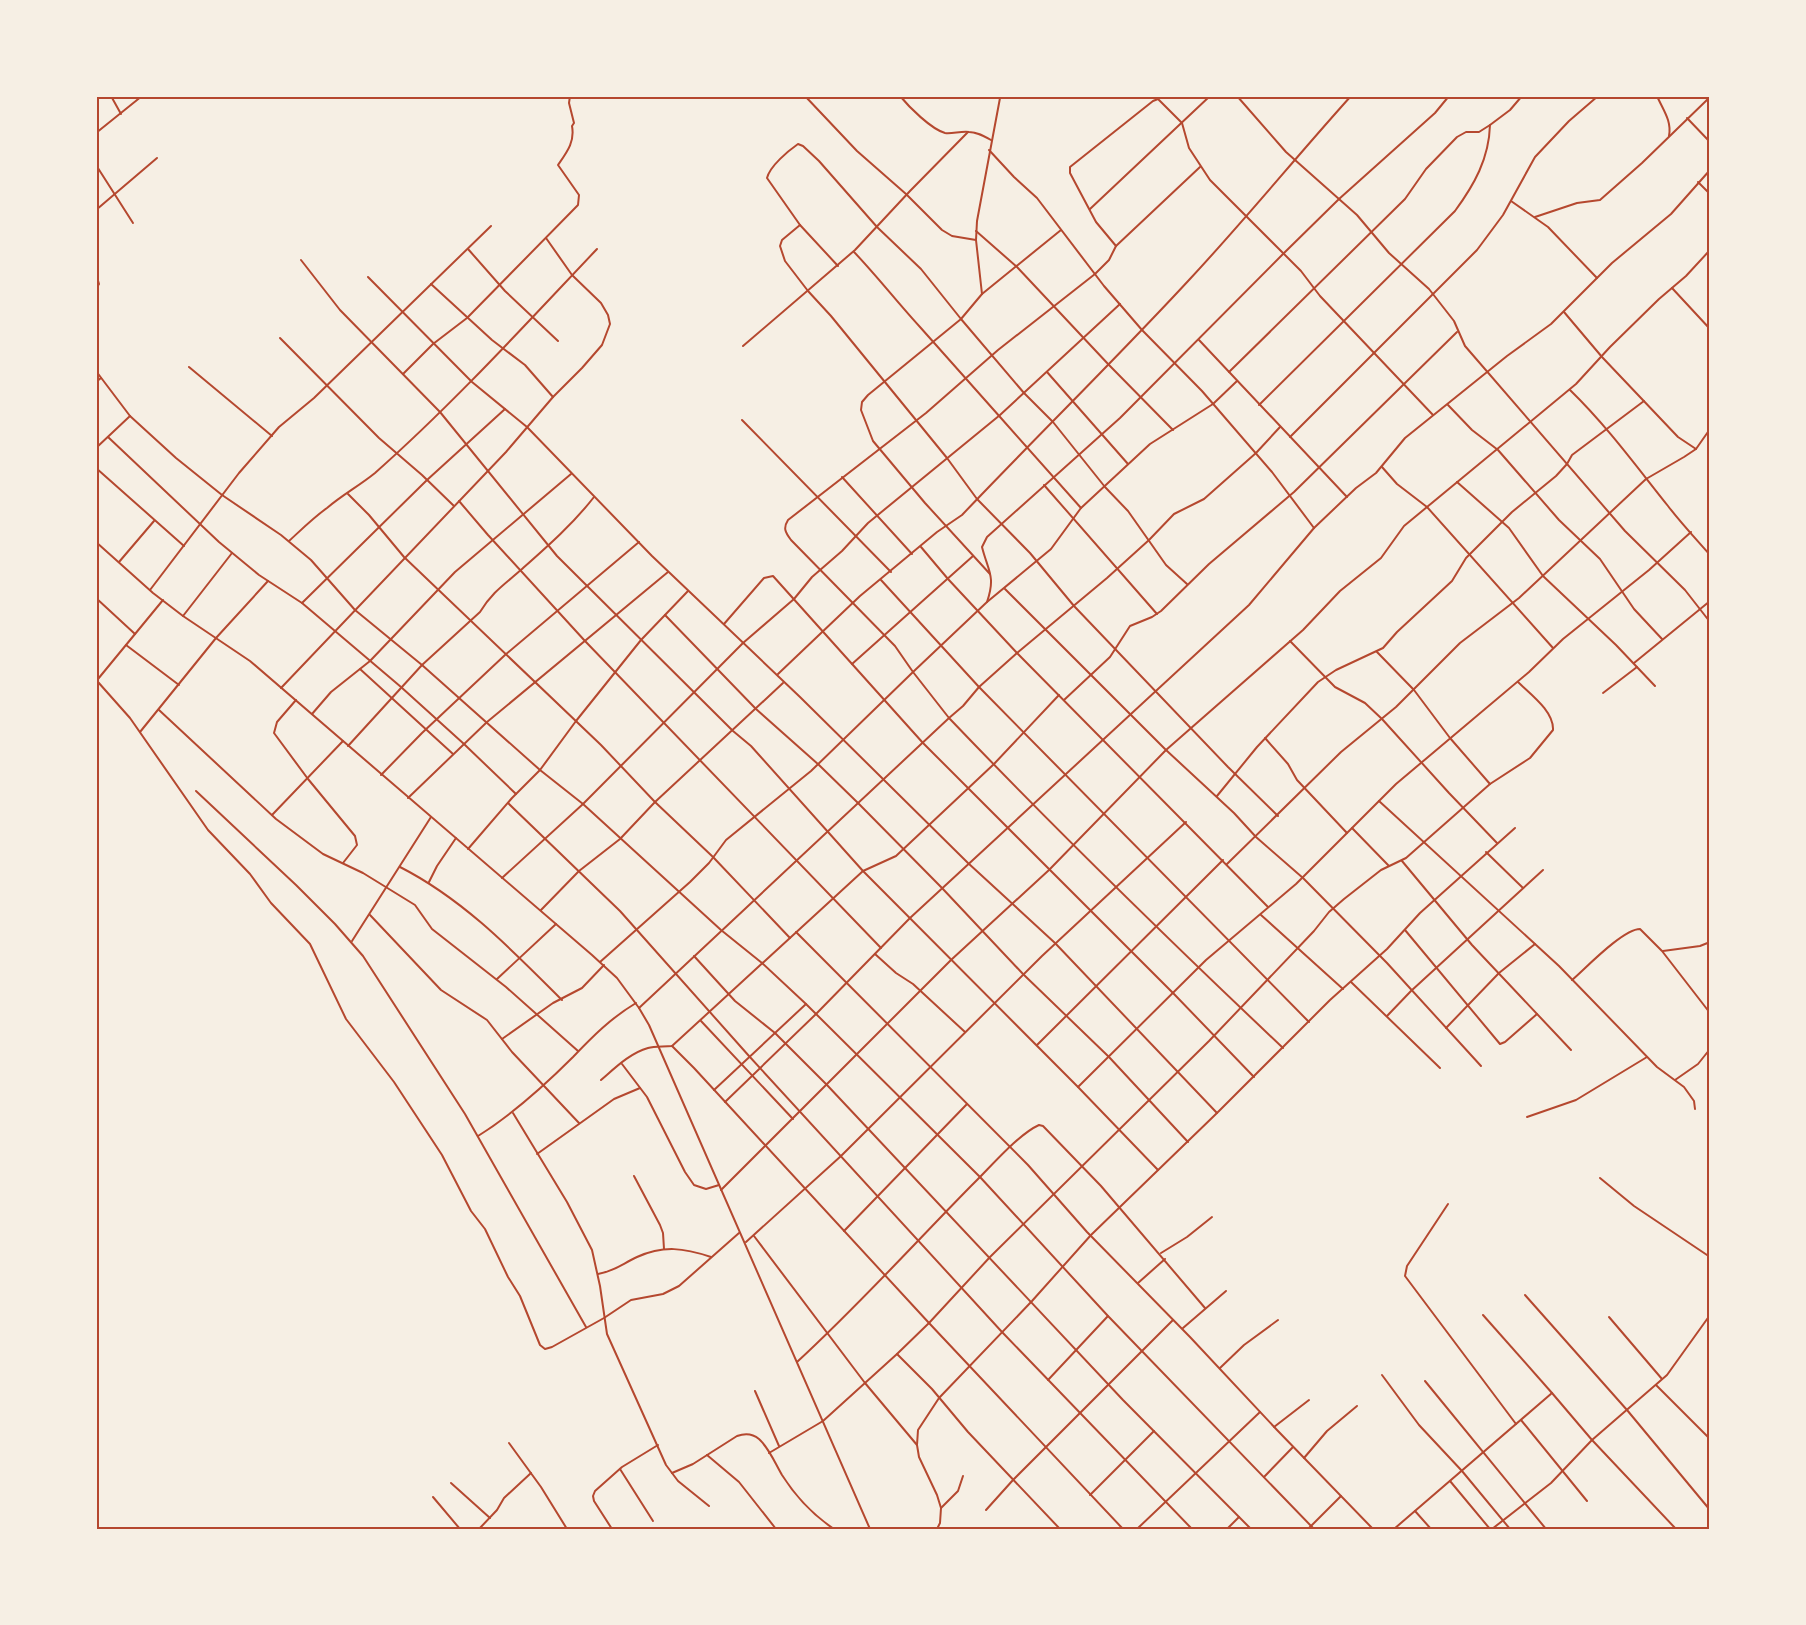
<svg xmlns="http://www.w3.org/2000/svg" width="1806" height="1625" font-family="'DM Sans',sans-serif">
<style>
.lines{fill:none;stroke-linecap:round;stroke-linejoin:round}
.minor{stroke:#b5482f;stroke-width:2}
.neatline{fill:none;stroke:#b5482f;stroke-width:2}
</style>
<rect width="100%" height="100%" fill="#f6efe4"/>
<g class="lines">
<g class="minor">
<path d="M111,96L121,114"/>
<path d="M805,96L857,151L906,194L942,230L952,236L976,240"/>
<path d="M900,96C909,107 931,129 945,133C952,134 961,131 969,132C977,132 984,136 991,140"/>
<path d="M1237,96L1286,152L1357,215L1389,253L1429,289L1454,321L1465,346L1625,531L1685,590L1710,622"/>
<path d="M1657,96C1663,110 1672,121 1669,136"/>
<path d="M1687,118L1710,142"/>
<path d="M96,133L142,96"/>
<path d="M989,150L1014,177L1037,198L1104,286L1142,330L1202,391L1272,472L1314,528"/>
<path d="M96,165L133,223"/>
<path d="M1698,182L1710,194"/>
<path d="M1511,201L1548,227L1597,278"/>
<path d="M1090,209L1210,96"/>
<path d="M96,210L157,158"/>
<path d="M1535,217L1577,203L1600,200L1642,163L1710,97"/>
<path d="M800,225L782,240L780,246L785,261L808,291L831,316L947,458L977,499L1030,553L1074,606L1228,767L1278,816"/>
<path d="M976,231L1017,267L1109,365L1173,430"/>
<path d="M1116,246L1096,222L1070,173V167L1153,101L1158,99L1182,123L1189,148L1210,180L1301,271L1320,296L1433,415"/>
<path d="M468,249L505,291L558,341"/>
<path d="M854,252C877,276 897,302 920,327C974,387 1027,448 1081,508"/>
<path d="M301,260L340,310L440,412L557,556L733,731L751,746L863,871L1078,1087L1158,1170"/>
<path d="M838,266L800,225L767,178C770,166 788,151 798,144L803,146L819,161L877,227L921,269L961,319L1024,393L1053,422L1105,487L1128,511L1166,565L1187,584"/>
<path d="M96,274L99,284L96,289"/>
<path d="M368,277L472,382L527,427L652,556L800,697L968,863L1055,943L1217,1113"/>
<path d="M431,284L492,340L525,365L553,397"/>
<path d="M1672,288L1710,329"/>
<path d="M982,294L976,240L977,221L1000,98"/>
<path d="M1564,312L1602,357L1678,437L1696,449"/>
<path d="M280,338L379,438L422,475L454,506"/>
<path d="M1199,340L1347,497"/>
<path d="M743,346L855,250L910,191L968,132"/>
<path d="M189,367L272,436"/>
<path d="M96,371L130,416L176,458L222,495L281,535L311,560L355,610L422,665L540,770L583,804L721,930L762,963L806,1004L980,1177L1108,1316L1314,1529"/>
<path d="M1047,372L1128,464"/>
<path d="M1229,372L1405,199L1426,169L1457,137L1466,132H1479L1490,125L1510,110L1522,96"/>
<path d="M403,374L433,344L467,318L578,205L579,195L558,165C567,152 575,142 572,126L574,123L569,103L570,96"/>
<path d="M96,382L101,378"/>
<path d="M1570,390C1607,426 1636,466 1668,506C1681,523 1696,539 1710,555"/>
<path d="M1259,405L1455,211C1474,185 1489,159 1490,125"/>
<path d="M1448,405L1472,430L1498,450L1559,520L1600,559L1634,609L1662,639"/>
<path d="M742,420L891,572"/>
<path d="M1280,427L1256,453L1204,499L1174,514L1149,540L1107,578L1017,653L979,687L963,706L949,718C1057,831 1169,940 1283,1048"/>
<path d="M108,437L219,542L259,575L302,603L401,687L464,744L516,794"/>
<path d="M1290,437L1477,250L1503,215L1535,157L1569,121L1598,96"/>
<path d="M96,448L130,416"/>
<path d="M1382,467L1397,484L1427,507L1553,648"/>
<path d="M96,468L184,546"/>
<path d="M842,477L912,554"/>
<path d="M1457,482L1509,528L1543,576L1616,645L1655,686"/>
<path d="M1044,485L1157,614"/>
<path d="M348,494L369,515L404,557L601,745L655,802L713,857L790,938"/>
<path d="M459,501L488,535L585,641L881,948"/>
<path d="M289,541C301,530 313,518 327,508C342,495 359,486 375,473C454,403 525,325 597,249"/>
<path d="M96,542L153,593L183,616L250,661L592,955L617,978L639,1008L649,1025L870,1529"/>
<path d="M921,547L948,579L1017,653L1268,907"/>
<path d="M119,562L154,521"/>
<path d="M990,574L925,503L873,441L861,410L862,402L868,395L961,319L982,294L1061,230"/>
<path d="M881,580L979,687L1309,1022"/>
<path d="M1005,589L1166,750L1234,813L1256,837L1303,878L1387,963L1481,1066"/>
<path d="M150,590L239,473L279,427L314,398L491,226"/>
<path d="M96,598L135,634"/>
<path d="M163,600L98,679V682L130,718L208,830L250,874L271,903L310,944L346,1019L394,1082L442,1155L471,1211L485,1229L508,1277L520,1296L540,1345L545,1349L552,1347L604,1318L631,1300L663,1294L679,1286L739,1233"/>
<path d="M987,602L1051,549L1081,508L1150,444L1213,404L1237,381"/>
<path d="M302,603L427,480L505,409"/>
<path d="M665,615L756,709L819,765L858,803L942,888L1023,974L1109,1057L1188,1142"/>
<path d="M183,616L232,553"/>
<path d="M724,624L764,578L773,576L923,743L1174,994L1254,1077"/>
<path d="M1290,641L1335,687L1365,703L1382,719L1449,793L1497,843"/>
<path d="M126,645L179,685"/>
<path d="M1377,652L1414,690L1450,738L1490,784"/>
<path d="M1634,663L1710,601"/>
<path d="M852,664L973,556"/>
<path d="M360,669L453,754"/>
<path d="M778,674L860,596L937,532L962,515C1037,436 1115,360 1189,280C1245,220 1296,157 1351,96"/>
<path d="M281,688L506,452L553,397L582,368L602,345L610,324L608,315L601,303L572,275L546,238"/>
<path d="M1603,693L1637,667"/>
<path d="M296,700L277,722L274,733L308,779L355,836L357,845L343,863"/>
<path d="M1064,700L1110,657L1130,626L1152,617L1161,611L1209,564L1294,492L1457,332"/>
<path d="M159,710L276,819L323,854L363,873L415,905L432,929L506,987L578,1051"/>
<path d="M312,714L331,692L370,661L455,572L571,474"/>
<path d="M140,732L216,638L268,581"/>
<path d="M1265,738L1288,764L1297,780L1347,833"/>
<path d="M348,746L422,665L480,612C492,592 505,584 522,569C548,546 573,524 594,497"/>
<path d="M381,775L422,733L505,655L639,542"/>
<path d="M196,791L296,885L335,924L363,956L465,1114L586,1327"/>
<path d="M1217,796L1257,747L1318,682L1336,670L1383,648L1397,632L1452,581L1466,558L1512,512L1556,476L1567,464L1572,455L1644,401"/>
<path d="M408,798L487,722L668,572"/>
<path d="M1379,801L1559,966L1657,1067L1684,1087L1694,1101L1695,1109"/>
<path d="M508,803L620,911L749,1056L1002,1332L1192,1529"/>
<path d="M272,815L343,741"/>
<path d="M1352,828L1389,866"/>
<path d="M468,849L512,798L540,770L576,721L641,640L688,591"/>
<path d="M1486,852L1523,888"/>
<path d="M1402,861L1472,945L1571,1050"/>
<path d="M1227,864L1341,752L1396,707L1460,643L1519,598L1646,479L1684,457L1696,449L1710,429"/>
<path d="M400,867C463,899 512,950 562,1000"/>
<path d="M502,878L583,804L743,643L794,599L812,577L842,551L868,523L1000,415L1120,304"/>
<path d="M429,882L437,866L456,838"/>
<path d="M541,910L579,871L620,839L655,802L783,683"/>
<path d="M370,915L441,990L487,1020L512,1052L579,1123"/>
<path d="M1261,915L1343,989"/>
<path d="M1405,930L1500,1044L1505,1042L1537,1014"/>
<path d="M796,932L1028,1165L1087,1232L1190,1337L1277,1430L1373,1529"/>
<path d="M352,941L431,817"/>
<path d="M1663,951L1700,946L1710,942"/>
<path d="M875,954L896,973L913,984L965,1032"/>
<path d="M694,956L735,1001L775,1033L827,1085L1123,1400L1251,1529"/>
<path d="M600,962L690,882L709,863L726,840L811,771L913,672L895,646L791,540C785,532 783,528 788,520L926,413L998,350L1095,274L1109,260L1116,246L1200,167"/>
<path d="M497,979L556,924"/>
<path d="M1572,980C1586,968 1623,929 1640,929L1662,951L1710,1013"/>
<path d="M1351,982L1440,1068"/>
<path d="M639,1008L949,718L913,672L987,602C996,576 988,571 982,547L987,537L1120,418L1283,254L1339,199L1435,113L1449,96"/>
<path d="M1387,1016L1411,991L1543,870"/>
<path d="M701,1021L793,1119"/>
<path d="M1446,1028L1499,973L1535,944"/>
<path d="M502,1039L553,1003L582,988L604,965"/>
<path d="M1037,1045L1223,860"/>
<path d="M672,1046L694,1068L929,1323L1123,1529"/>
<path d="M622,1064L647,1097L685,1172L694,1185L706,1189L719,1185"/>
<path d="M601,1080C615,1068 630,1053 648,1048C655,1046 664,1047 672,1046L863,871L896,856L994,764L1059,695"/>
<path d="M1675,1080L1698,1064L1710,1049"/>
<path d="M1078,1087L1206,960L1296,884L1396,784L1529,672L1563,639L1649,570L1691,532"/>
<path d="M714,1090L806,1004"/>
<path d="M725,1102L816,1014L910,918L1249,605L1314,528L1356,488L1376,473L1405,438L1507,356L1551,324L1612,263L1671,214L1710,170"/>
<path d="M513,1113L567,1202L592,1250L600,1286L607,1334L666,1465L678,1481L709,1506"/>
<path d="M1527,1117L1576,1100L1647,1057"/>
<path d="M478,1136C513,1114 544,1086 573,1057C593,1036 611,1018 636,1003"/>
<path d="M537,1154L614,1099L640,1088"/>
<path d="M634,1176L660,1225L663,1233L664,1249"/>
<path d="M1600,1178L1634,1206L1710,1257"/>
<path d="M721,1190L951,960L1049,870L1166,750L1303,630L1340,591L1381,558L1404,526L1576,384L1610,347L1659,299L1686,276L1710,250"/>
<path d="M1448,1204L1407,1266L1405,1276L1516,1424"/>
<path d="M844,1231L967,1104"/>
<path d="M754,1236L865,1383L917,1445"/>
<path d="M746,1242L841,1156L1042,956L1186,822"/>
<path d="M1161,1253L1187,1237L1212,1217"/>
<path d="M598,1274C615,1271 622,1264 637,1257C664,1245 684,1248 711,1257"/>
<path d="M1138,1283L1165,1259"/>
<path d="M1525,1295L1627,1410L1710,1510"/>
<path d="M1483,1315L1552,1393"/>
<path d="M1609,1317L1662,1379"/>
<path d="M1183,1328L1226,1291"/>
<path d="M897,1354L932,1389L968,1432L1060,1529"/>
<path d="M797,1362C858,1306 913,1245 971,1186C989,1169 1017,1135 1039,1125L1043,1126L1101,1186L1205,1308"/>
<path d="M1220,1368L1244,1345L1278,1320"/>
<path d="M1382,1375L1419,1425L1462,1471L1510,1529"/>
<path d="M1048,1380L1108,1316"/>
<path d="M1425,1381L1546,1529"/>
<path d="M1656,1385L1710,1439"/>
<path d="M755,1391L779,1446"/>
<path d="M1521,1420L1587,1501"/>
<path d="M1274,1427L1309,1400"/>
<path d="M509,1443L541,1487L567,1529"/>
<path d="M769,1453L823,1421L897,1354L929,1323L990,1257L1209,1041L1314,931L1329,912L1344,899L1381,870L1406,858L1490,784L1530,758L1553,730C1554,711 1530,694 1518,682"/>
<path d="M707,1455L739,1482L776,1529"/>
<path d="M1304,1458L1327,1431L1357,1406"/>
<path d="M620,1469L653,1521"/>
<path d="M672,1473L693,1464L737,1436C745,1433 752,1433 759,1439C769,1448 775,1463 782,1475C796,1497 813,1515 834,1529"/>
<path d="M1264,1477L1293,1447"/>
<path d="M1450,1481L1490,1529"/>
<path d="M451,1483L490,1518"/>
<path d="M1090,1495L1154,1431"/>
<path d="M433,1497L460,1529"/>
<path d="M941,1508L958,1491L963,1476"/>
<path d="M986,1510L1013,1480L1173,1320"/>
<path d="M1415,1511L1431,1529"/>
<path d="M479,1529L497,1510L504,1498L531,1473"/>
<path d="M612,1529L594,1501L593,1496L595,1491L622,1467L658,1445"/>
<path d="M937,1529L940,1523L941,1508L937,1495L919,1457L917,1445L918,1430L939,1398L1032,1301L1091,1235L1217,1113L1330,1000L1387,949L1420,913L1515,828"/>
<path d="M1137,1529L1260,1412"/>
<path d="M1227,1529L1239,1517"/>
<path d="M1308,1529L1341,1496"/>
<path d="M1394,1529L1552,1393L1592,1440L1667,1375L1710,1315"/>
<path d="M1492,1529L1551,1483L1592,1440L1676,1529"/>
</g>
</g>
<rect width="1806" height="1625" fill="none" stroke="#f6efe4" stroke-width="195"/>
<rect x="98" y="98" width="1610" height="1430" class="neatline"/>
</svg>
